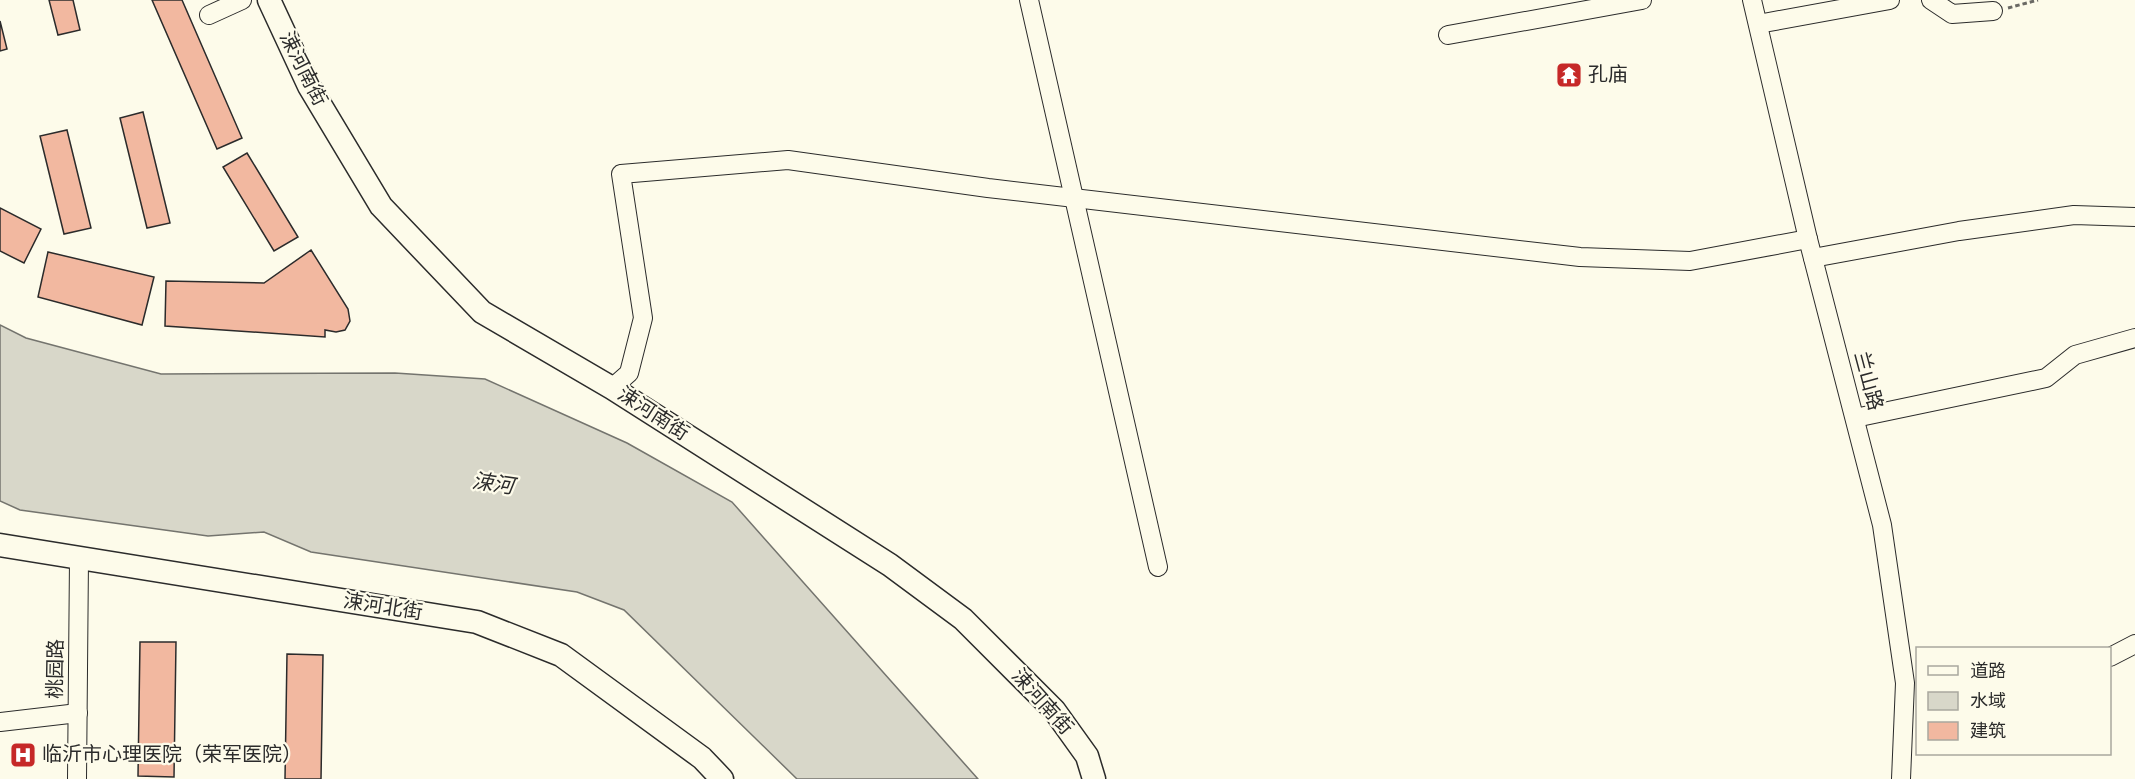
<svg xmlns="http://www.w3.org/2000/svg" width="2135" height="779" font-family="'Sofia Sans Condensed','Noto Sans SC',sans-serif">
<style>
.water{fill:#d8d7c9;stroke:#74746e;stroke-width:1.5}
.building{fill:#f2b8a0;stroke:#2b2b2b;stroke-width:1.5}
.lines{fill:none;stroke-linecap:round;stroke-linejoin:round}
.minor-casing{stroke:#2b2b2b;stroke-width:20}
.major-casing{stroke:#2b2b2b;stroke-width:25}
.path{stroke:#6a6964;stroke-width:3;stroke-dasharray:4.5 3;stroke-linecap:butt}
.minor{stroke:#fdfbea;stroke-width:18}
.major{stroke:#fdfbea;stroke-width:22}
.labels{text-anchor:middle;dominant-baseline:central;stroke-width:4.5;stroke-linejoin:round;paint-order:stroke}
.street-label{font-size:20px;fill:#2b2b2b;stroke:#fdfbea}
.poi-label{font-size:20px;fill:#2b2b2b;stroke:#fdfbea;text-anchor:start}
.water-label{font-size:21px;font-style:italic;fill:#2b2b2b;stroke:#fdfbea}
</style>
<rect width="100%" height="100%" fill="#fdfbea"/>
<path class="water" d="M0,325L26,338L161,374L395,373L485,379L627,443L732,502L978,779H797L624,610L577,592L311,552L264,532L208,536L20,510L0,501Z"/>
<g class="building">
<path d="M49,0H73L80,30L58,35Z"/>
<path d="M152,0H182L242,138L217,149Z"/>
<path d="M0,21L7,49L0,51Z"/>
<path d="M143,112L170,223L147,228L120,118Z"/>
<path d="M67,130L91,228L64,234L40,136Z"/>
<path d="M247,153L298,237L274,251L223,167Z"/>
<path d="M0,208L41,229L24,263L0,251Z"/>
<path d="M311,250L348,309L350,321L345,330L336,332L325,330V337L165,326L166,281L264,283Z"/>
<path d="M48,252L154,277L142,325L38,297Z"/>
<path d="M140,642H176L174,777L138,776Z"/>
<path d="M287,654L323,655L321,779H285Z"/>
</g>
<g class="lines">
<defs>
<g id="minor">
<path d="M1029,0L1158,567"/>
<path d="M1752,0L1808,239L1882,525L1905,683L1901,779"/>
<path d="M1931,0L1952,14L1993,11"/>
<path d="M209,15L242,0"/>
<path d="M1758,24L1890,0"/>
<path d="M1448,35L1642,0"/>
<path d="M1813,258L1959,231L2074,215L2135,217"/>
<path d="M612,388L629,373L643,318L621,174L788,160L988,188L1580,257L1690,261L1808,239"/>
<path d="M1855,418L2046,378L2075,355L2135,338"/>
<path d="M2110,657L2135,644"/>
<path d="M0,722L78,713"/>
<path d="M77,779L79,559"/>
</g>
<g id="major">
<path d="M269,0L309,86L381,206L482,312L612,388L890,565L963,619L1054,710L1087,756L1094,779"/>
<path d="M0,545L477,622L561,655L702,758L722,779"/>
</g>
</defs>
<use href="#minor" class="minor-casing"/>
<use href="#major" class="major-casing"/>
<path class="path" d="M2008,8L2038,0"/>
<use href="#minor" class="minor"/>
<use href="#major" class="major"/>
</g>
<defs>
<symbol id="temple-square" viewBox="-11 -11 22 22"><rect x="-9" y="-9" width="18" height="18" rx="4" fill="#c62828" stroke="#fdfbea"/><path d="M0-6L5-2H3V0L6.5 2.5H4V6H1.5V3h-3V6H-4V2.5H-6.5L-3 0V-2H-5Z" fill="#fff"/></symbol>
<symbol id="hospital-square" viewBox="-11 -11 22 22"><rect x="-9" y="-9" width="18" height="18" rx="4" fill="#c62828" stroke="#fdfbea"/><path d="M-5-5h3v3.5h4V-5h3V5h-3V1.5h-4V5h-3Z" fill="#fff"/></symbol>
</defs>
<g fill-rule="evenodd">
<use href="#temple-square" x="1554" y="60" width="30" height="30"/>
<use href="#hospital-square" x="8" y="740" width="30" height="30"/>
</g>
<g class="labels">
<g class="street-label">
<text transform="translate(303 69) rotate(63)">涑河南街</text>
<text transform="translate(1868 381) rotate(75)">兰山路</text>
<text transform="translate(653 414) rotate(33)">涑河南街</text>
<text transform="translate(383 607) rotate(9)">涑河北街</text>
<text transform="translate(56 669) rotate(-89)">桃园路</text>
<text transform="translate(1042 702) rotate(48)">涑河南街</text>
</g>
<g class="poi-label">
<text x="1588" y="75">孔庙</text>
<text x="42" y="755">临沂市心理医院（荣军医院）</text>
</g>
<g class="water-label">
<text transform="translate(493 484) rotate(8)">涑河</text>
</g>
</g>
<rect x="1916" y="647" width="195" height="108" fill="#fdfbea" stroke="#a9a89e" stroke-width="1.5"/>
<rect x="1928" y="666" width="30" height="9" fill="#fdfbea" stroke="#a9a89e" stroke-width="1.5"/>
<text x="1970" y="677" font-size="18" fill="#2b2b2b">道路</text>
<rect x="1928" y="692" width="30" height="18" fill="#d8d7c9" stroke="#a9a89e" stroke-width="1.5"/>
<text x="1970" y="707" font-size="18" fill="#2b2b2b">水域</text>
<rect x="1928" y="722" width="30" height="18" fill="#f2b8a0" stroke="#a9a89e" stroke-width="1.5"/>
<text x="1970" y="737" font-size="18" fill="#2b2b2b">建筑</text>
</svg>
